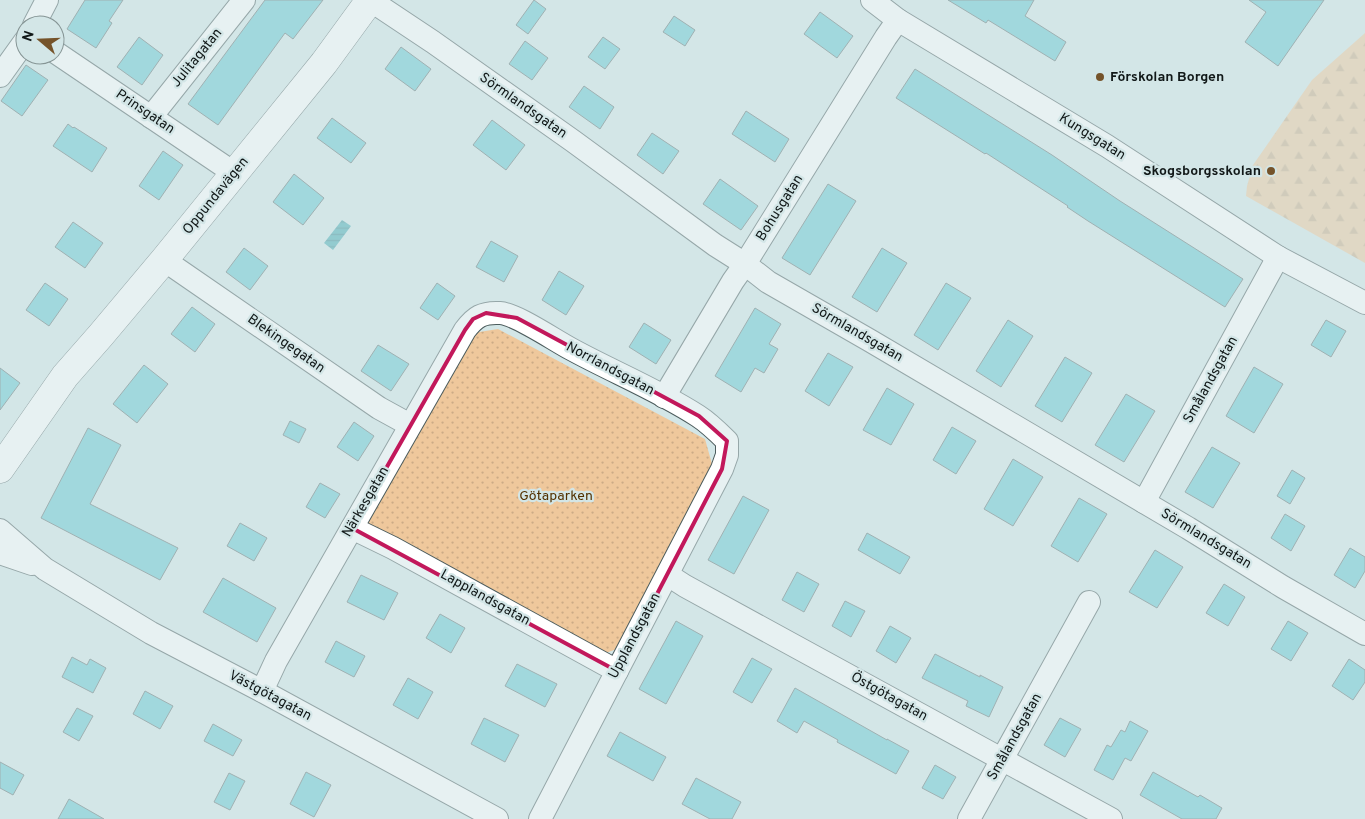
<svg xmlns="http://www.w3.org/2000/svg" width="1365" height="819" font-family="Overpass,sans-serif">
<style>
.grass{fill:url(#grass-dots)}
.forest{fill:url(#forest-firs)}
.water{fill:url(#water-rules)}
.building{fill:#65c8d0;stroke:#607172}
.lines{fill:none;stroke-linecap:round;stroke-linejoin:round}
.minor-casing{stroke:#4c5c5d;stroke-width:24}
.secondary-casing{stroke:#4c5c5d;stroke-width:29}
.minor{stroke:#fff;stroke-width:22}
.secondary{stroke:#fff;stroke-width:28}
.marked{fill:none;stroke:#c2185b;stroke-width:4;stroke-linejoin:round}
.poi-dot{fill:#75532a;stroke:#d3e6e7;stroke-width:2}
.labels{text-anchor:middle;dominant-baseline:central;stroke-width:4.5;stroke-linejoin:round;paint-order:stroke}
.street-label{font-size:14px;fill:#111818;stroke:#d3e6e7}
.poi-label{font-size:14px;font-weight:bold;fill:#111818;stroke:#d3e6e7;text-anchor:start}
.park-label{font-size:14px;fill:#523101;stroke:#d3e6e7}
</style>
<defs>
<pattern id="grass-dots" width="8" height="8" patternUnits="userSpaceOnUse" patternTransform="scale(1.25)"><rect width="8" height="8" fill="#efc89c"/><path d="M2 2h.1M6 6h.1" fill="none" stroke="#ccab86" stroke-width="1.8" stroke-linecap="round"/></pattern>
<pattern id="forest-firs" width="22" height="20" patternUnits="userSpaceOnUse" patternTransform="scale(1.25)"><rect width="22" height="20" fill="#efc89c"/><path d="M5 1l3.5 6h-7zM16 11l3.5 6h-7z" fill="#ccab86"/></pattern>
<pattern id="water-rules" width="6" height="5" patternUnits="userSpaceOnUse" patternTransform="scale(1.25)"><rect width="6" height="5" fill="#44aab2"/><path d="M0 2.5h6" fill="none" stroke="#378990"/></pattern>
</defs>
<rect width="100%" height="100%" fill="#d3e6e7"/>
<path class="grass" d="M498,329L705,439L712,464L617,649L600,655L360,526L473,333Z"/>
<path class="forest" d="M1365,33V263L1246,196L1247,186L1253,165L1312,80Z"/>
<path class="water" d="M342,220L351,226L333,250L324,243Z"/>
<g class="building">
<path d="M85,0H123L109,21L112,23L96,48L67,29Z"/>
<path d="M265,0H323L293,39L285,33L218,125L188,104Z"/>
<path d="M534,0L546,9L528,34L516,25Z"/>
<path d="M948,0H1034L1025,16L1066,42L1055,61L988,20L986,23Z"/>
<path d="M1249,0H1324L1278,66L1245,42L1266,12Z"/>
<path d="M820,12L853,36L837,58L804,34Z"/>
<path d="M674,16L695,30L685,46L663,32Z"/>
<path d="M139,37L163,55L142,85L117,67Z"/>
<path d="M603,37L620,49L605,69L588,57Z"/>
<path d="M525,41L548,58L532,80L509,64Z"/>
<path d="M401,47L431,69L415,91L385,69Z"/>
<path d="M26,65L48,80L22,116L1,101Z"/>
<path d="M915,69L1052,155L1120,201L1243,279L1225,307L1088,221L1067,207L1068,206L986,153L985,154L896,98Z"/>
<path d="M584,86L614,107L600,129L569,107Z"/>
<path d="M746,111L789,139L775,162L732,134Z"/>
<path d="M332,118L366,143L351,163L317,138Z"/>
<path d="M492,120L525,145L506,170L473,145Z"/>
<path d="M68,124L73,128L74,127L107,148L92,172L53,146Z"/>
<path d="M652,133L679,151L663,174L637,155Z"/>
<path d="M163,151L183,165L159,200L139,186Z"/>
<path d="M294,174L324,198L303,225L273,202Z"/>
<path d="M720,179L758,206L741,230L703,204Z"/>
<path d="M828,184L856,201L810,275L782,258Z"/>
<path d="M73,222L103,243L85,268L55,247Z"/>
<path d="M491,241L518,256L504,282L476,267Z"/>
<path d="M244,248L268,266L250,290L226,272Z"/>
<path d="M882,248L907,263L877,312L852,297Z"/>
<path d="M559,271L584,286L566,315L542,300Z"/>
<path d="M45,283L68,299L49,326L26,310Z"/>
<path d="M437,283L455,296L438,320L420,308Z"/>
<path d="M946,283L971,298L938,350L914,335Z"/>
<path d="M192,307L215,324L195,352L171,334Z"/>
<path d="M755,308L781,324L769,344L778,349L764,373L755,368L741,392L715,376Z"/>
<path d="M1008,320L1033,336L1001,387L976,371Z"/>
<path d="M1326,320L1346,331L1331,357L1311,345Z"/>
<path d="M644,323L671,340L656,364L629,347Z"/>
<path d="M378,345L409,364L391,391L361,371Z"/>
<path d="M828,353L853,367L829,406L805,391Z"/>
<path d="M1065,357L1092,373L1062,422L1035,406Z"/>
<path d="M144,365L168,384L137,423L113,404Z"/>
<path d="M1254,367L1283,384L1254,433L1226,416Z"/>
<path d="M0,368L20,383L0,410Z"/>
<path d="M887,388L914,404L891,445L863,430Z"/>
<path d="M1126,394L1155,411L1124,462L1095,445Z"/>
<path d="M290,421L306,429L299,443L283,435Z"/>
<path d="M354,422L374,436L358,461L337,447Z"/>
<path d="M952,427L976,441L956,474L933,460Z"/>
<path d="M88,428L121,445L90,504L178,548L160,580L41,518Z"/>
<path d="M1212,447L1240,463L1213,508L1185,492Z"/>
<path d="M1013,459L1043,477L1013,526L984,509Z"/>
<path d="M1292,470L1305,478L1290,504L1277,496Z"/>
<path d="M320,483L340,494L325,518L306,507Z"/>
<path d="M743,496L769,510L734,574L708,560Z"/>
<path d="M1079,498L1107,514L1078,562L1051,546Z"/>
<path d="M1285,514L1305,526L1291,551L1271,538Z"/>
<path d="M240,523L267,538L254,561L227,546Z"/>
<path d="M867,533L910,557L900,574L858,550Z"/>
<path d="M1350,548L1365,557V571L1355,588L1334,575Z"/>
<path d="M1155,550L1183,567L1157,608L1129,592Z"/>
<path d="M797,572L819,584L804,612L782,600Z"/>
<path d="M361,575L398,593L384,620L347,602Z"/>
<path d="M223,578L276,608L257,642L203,612Z"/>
<path d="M1224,584L1245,597L1228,626L1206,613Z"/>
<path d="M845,601L865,611L851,637L832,626Z"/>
<path d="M440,614L465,628L451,653L426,638Z"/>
<path d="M676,621L703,636L666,704L639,689Z"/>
<path d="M1288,621L1308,633L1291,661L1271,649Z"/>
<path d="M890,626L911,638L896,663L876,651Z"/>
<path d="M336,641L365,656L354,677L325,662Z"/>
<path d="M935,654L980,677V675L1003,687L989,717L966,706L968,701L922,678Z"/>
<path d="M72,657L87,665L90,659L106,668L93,693L62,677Z"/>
<path d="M752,658L772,669L752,703L733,692Z"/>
<path d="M1349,659L1365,670V682L1353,700L1332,686Z"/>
<path d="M517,664L557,684L545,707L505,686Z"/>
<path d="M408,678L433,692L418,719L393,705Z"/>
<path d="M795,688L887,740V739L909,751L896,774L837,742L838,740L804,721L797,733L777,721Z"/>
<path d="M145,691L173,706L160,729L133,714Z"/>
<path d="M77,708L93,716L79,741L63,732Z"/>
<path d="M484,718L519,735L505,762L471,744Z"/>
<path d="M1060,718L1081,729L1065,757L1044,745Z"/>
<path d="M1130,721L1148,731L1131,761L1125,758L1113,780L1094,770L1107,745L1111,747L1121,730L1125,732Z"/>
<path d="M213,724L242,740L233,756L204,741Z"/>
<path d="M620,732L666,757L653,781L607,756Z"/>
<path d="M0,762L24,775L13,795L0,788Z"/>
<path d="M935,765L956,777L943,799L922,788Z"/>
<path d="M306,772L331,785L314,817L290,804Z"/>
<path d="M1153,772L1198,797L1200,795L1222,808L1216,819H1182L1140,795Z"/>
<path d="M229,773L245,781L230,810L214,802Z"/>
<path d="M696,778L741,802L732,819H710L682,804Z"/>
<path d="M69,799L104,819H58Z"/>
</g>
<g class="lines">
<defs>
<g id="minor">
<path d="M370,0L433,42L573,141L715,245L745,264L768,282L869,340L1188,528L1283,587L1365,634"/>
<path d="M872,0L898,20L1107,146L1278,257L1365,303"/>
<path d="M34,25L47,0"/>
<path d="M55,52L234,173"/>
<path d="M0,76L25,41"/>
<path d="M151,117L244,0"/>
<path d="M164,260L180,271L379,408L410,425"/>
<path d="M664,397L733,281L745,264L886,37L898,20"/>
<path d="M1144,502L1278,257"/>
<path d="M352,528L393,548L617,671"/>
<path d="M0,530L45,569L151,633L262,691L497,819"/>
<path d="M0,553L32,564"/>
<path d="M668,575L685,586L1111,819"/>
<path d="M262,691L276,661L465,330C475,317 482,312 500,313C516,314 554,340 571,349C613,372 658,390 698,416C709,423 718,432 727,441V455L722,469L540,819"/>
<path d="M969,819L1089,602"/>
</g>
<path id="secondary" d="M0,469L65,376L101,335L164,260L324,63L370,0"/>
</defs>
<use href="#minor" class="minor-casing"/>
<use href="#secondary" class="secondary-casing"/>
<use href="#minor" class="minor"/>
<use href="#secondary" class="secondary"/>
</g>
<path d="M0 0H1365V819H0ZM486,313L517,318L699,416L727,441L722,469L617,671L352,528L465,330L473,319Z" fill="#d3e6e7" fill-opacity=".55" fill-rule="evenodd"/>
<path class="marked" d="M486,313L517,318L699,416L727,441L722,469L617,671L352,528L465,330L473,319Z"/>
<g class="poi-dot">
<circle cx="1100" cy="77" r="5"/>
<circle cx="1271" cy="171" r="5"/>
</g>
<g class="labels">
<g class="street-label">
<text transform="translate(197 58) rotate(-51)">Julitagatan</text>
<text transform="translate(523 106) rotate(35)">Sörmlandsgatan</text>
<text transform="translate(145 112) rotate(34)">Prinsgatan</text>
<text transform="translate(1092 137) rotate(32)">Kungsgatan</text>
<text transform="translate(216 196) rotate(-51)">Oppundavägen</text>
<text transform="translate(780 208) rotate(-58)">Bohusgatan</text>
<text transform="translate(857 333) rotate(30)">Sörmlandsgatan</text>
<text transform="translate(286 344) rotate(35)">Blekingegatan</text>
<text transform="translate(610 369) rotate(28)">Norrlandsgatan</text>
<text transform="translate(1211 380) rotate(-61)">Smålandsgatan</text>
<text transform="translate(366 502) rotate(-60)">Närkesgatan</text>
<text transform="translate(1206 539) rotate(31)">Sörmlandsgatan</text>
<text transform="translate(485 598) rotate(29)">Lapplandsgatan</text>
<text transform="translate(635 636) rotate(-62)">Upplandsgatan</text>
<text transform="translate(270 696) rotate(28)">Västgötagatan</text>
<text transform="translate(889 697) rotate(29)">Östgötagatan</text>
<text transform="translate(1015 737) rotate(-61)">Smålandsgatan</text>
</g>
<g class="poi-label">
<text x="1110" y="77">Förskolan Borgen</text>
<text x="1261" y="171" text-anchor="end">Skogsborgsskolan</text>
</g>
<g class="park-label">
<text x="556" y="496">Götaparken</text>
</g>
</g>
<g transform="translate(40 40) rotate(289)"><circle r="24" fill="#d3e6e7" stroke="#859494"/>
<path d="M0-4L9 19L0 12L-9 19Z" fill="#75532a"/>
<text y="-8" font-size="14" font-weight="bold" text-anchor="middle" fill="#111818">N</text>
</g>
</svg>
